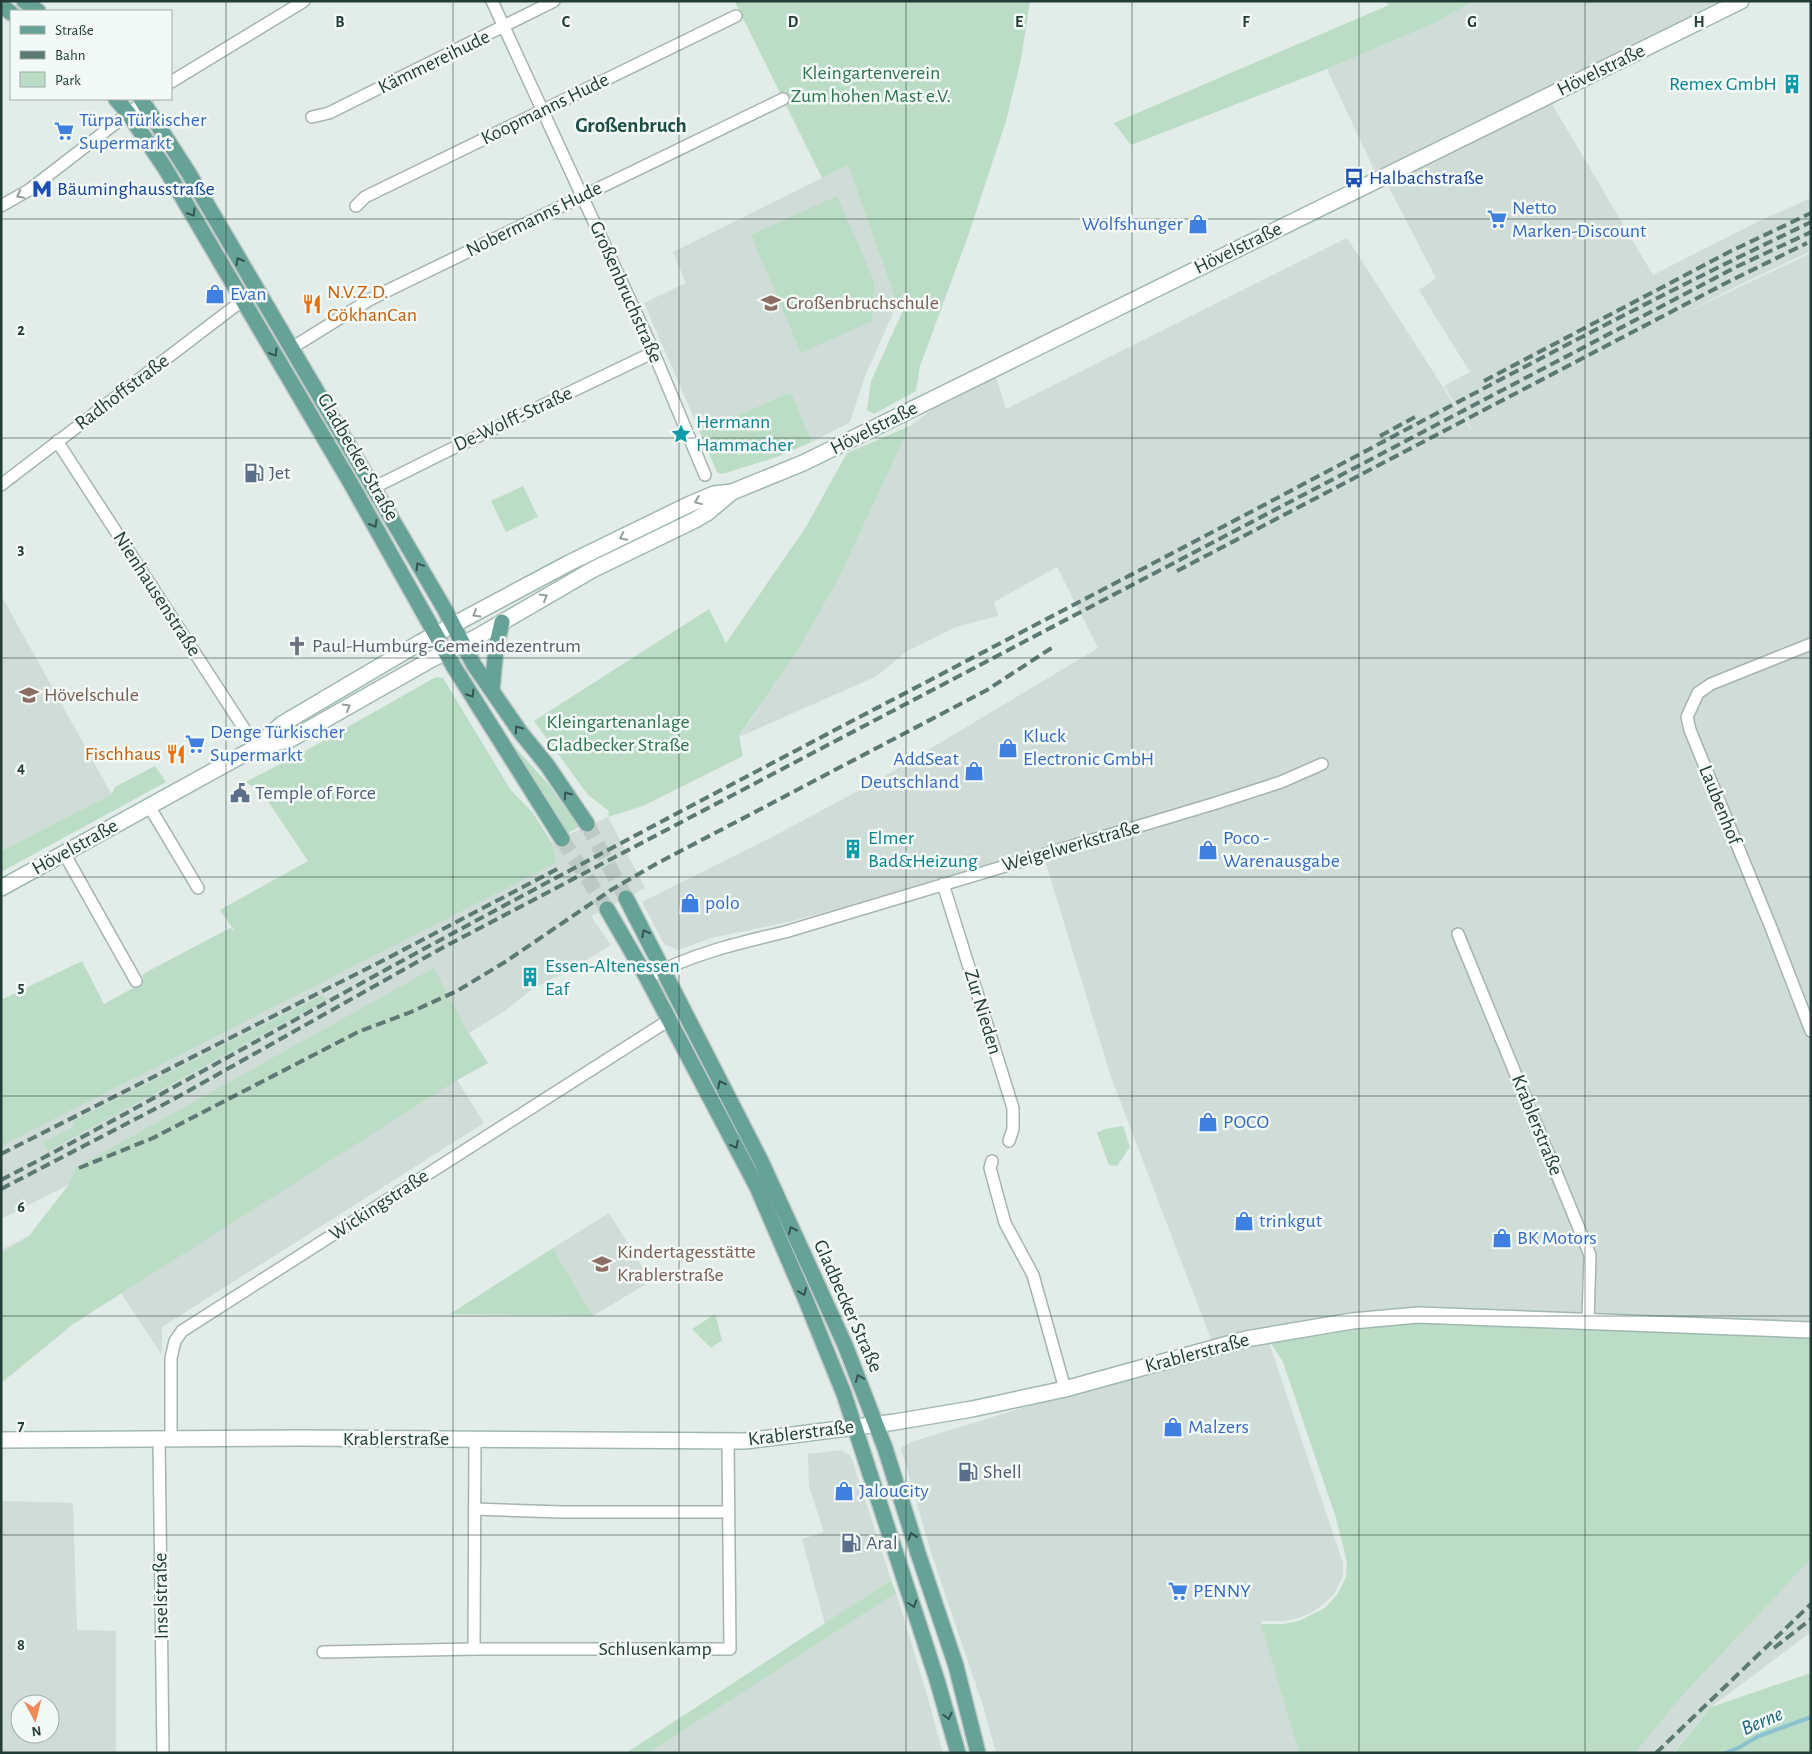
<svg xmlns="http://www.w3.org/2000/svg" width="1812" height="1754" font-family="'Alegreya Sans',sans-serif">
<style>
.built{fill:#d0dcd7;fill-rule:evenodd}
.green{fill:#bbddc6}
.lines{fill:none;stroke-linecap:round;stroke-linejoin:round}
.stream{stroke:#8ac2d1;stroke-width:4}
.primary-tunnel{stroke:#bcc9c5;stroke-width:15;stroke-dasharray:15 8;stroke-linecap:butt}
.street-casing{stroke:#a5b4af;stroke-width:14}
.secondary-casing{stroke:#a0b8b1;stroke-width:18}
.primary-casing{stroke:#c1c9c7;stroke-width:18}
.street{stroke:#fff;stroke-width:11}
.secondary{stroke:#fff;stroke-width:15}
.primary{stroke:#67a296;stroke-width:15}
.rail{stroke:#5c7973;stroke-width:4;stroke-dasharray:10 5;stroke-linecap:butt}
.oneway{stroke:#909e9b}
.oneway2{stroke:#33564f}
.grid{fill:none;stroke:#223d37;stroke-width:1;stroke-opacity:0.55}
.labels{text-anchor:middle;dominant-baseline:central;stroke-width:5;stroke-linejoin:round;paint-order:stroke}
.street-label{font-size:20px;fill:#223d37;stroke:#f3f9f6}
.park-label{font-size:20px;fill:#2c744c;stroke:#f3f9f6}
.culture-label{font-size:20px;fill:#0d838f;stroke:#f3f9f6;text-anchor:start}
.shop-label{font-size:20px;fill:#366cbe;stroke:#f3f9f6;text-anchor:start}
.transit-label{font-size:20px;fill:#164399;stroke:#f3f9f6;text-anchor:start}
.food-label{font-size:20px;fill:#c56008;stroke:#f3f9f6;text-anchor:start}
.education-label{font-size:20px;fill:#785e54;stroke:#f3f9f6;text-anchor:start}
.service-label{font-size:20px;fill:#4e5e75;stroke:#f3f9f6;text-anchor:start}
.worship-label{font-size:20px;fill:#5b616d;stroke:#f3f9f6;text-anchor:start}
.neighbourhood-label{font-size:21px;font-weight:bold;fill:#1e4f46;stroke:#f3f9f6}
.water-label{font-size:21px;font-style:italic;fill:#1c6479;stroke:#f3f9f6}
.grid-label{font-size:16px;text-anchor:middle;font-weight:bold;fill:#223d37;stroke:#f3f9f6;stroke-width:5;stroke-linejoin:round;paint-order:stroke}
</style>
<rect width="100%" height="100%" fill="#e2ece8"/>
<g class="built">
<path d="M1474,1H1738L1378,178L1327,69L1435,23Z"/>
<path d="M1549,99L1653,275L1757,222L1811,198V251L1741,284L1687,312L1811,253V1327L1455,1311L1214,1347L1111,1077L1043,854L788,922L711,938L678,950L664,944L642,902L772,837L875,782L1098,648L1057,567L994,602L998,616L956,627L907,651L877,676L739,737L798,650L839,578L910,426L953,393L995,373L1006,409L1347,238L1470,429L1626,345L1471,428L1444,386L1470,372L1419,290L1436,278L1384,178Z"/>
<path d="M848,165L897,304L865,376L850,422L812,442L791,392L700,432L644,303L686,283L673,252Z"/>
<path d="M1,595L112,795L1,851Z"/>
<path d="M608,817L645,888L591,916L611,945L565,973L532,989L506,1010L469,1033L488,1063L457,1080L484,1123L162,1327V1355L121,1293L73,1324L1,1383V1250L29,1236L70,1184L1,1219V1089Z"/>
<path d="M609,1213L651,1281L593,1316L553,1248Z"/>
<path d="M1268,1339L1343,1563V1576L1334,1594L1322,1605L1311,1613L1298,1618L1283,1621H1261L1299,1753H996L983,1706L932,1555L901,1448L911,1442L1068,1394Z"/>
<path d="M841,1450L850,1455L853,1462L891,1580L825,1624L802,1539L824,1532L809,1486L808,1454Z"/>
<path d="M1,1501L73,1503L77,1630L116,1631V1753H1ZM20,1704H50V1734H20Z"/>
<path d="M1811,1559V1632L1711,1707L1673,1753H1635L1681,1697Z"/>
<path d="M896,1593L927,1695L943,1753H649Z"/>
</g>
<g class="green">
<path d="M1030,1L1021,59L1006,121L967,239L920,366L916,391L874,414L867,410L871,381L906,304H897L848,165L822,178L735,2Z"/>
<path d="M1386,1H1474L1435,23L1327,69L1131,145L1114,123L1389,5Z"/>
<path d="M837,196L874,281L872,321L801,353L751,235Z"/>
<path d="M791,392L812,442L777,457L722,474L717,472L700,432Z"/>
<path d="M910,426L839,578L798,650L739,736L743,756L643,806L608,817L609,811L588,795L534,721L709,609L726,643L806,527L847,453Z"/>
<path d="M523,486L538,517L506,532L491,501Z"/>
<path d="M436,677L443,678L510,789L533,813L552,843L556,863L1,1146V1000L82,961L104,1004L142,983L143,974L230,928L234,930L220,910L308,861L261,791L245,782L300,754Z"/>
<path d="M503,731L514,746L549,785L579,827L568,833L501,733Z"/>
<path d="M155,766L166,782L1,872V851L111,795L115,787Z"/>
<path d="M434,968L468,1033L488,1063L457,1080L73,1324L1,1383V1254L29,1236L70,1183L75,1168Z"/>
<path d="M323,995L326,1000L48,1151L44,1142L75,1126L73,1121Z"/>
<path d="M1123,1126L1130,1147L1117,1166L1109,1165L1097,1133L1105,1129Z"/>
<path d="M553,1248L593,1316L450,1314Z"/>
<path d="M715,1314L722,1340L711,1348L692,1329Z"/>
<path d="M1415,1322L1811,1337V1559L1681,1697L1635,1753H1299L1261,1624H1284L1299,1621L1325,1608L1337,1595L1346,1577L1347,1562L1336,1518L1283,1362L1268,1339L1374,1325Z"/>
<path d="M891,1580L896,1593L649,1753H626Z"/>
<path d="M1811,1673V1753H1674L1711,1707Z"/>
</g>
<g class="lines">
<path class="stream" d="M1725,1753L1738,1748L1759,1736L1811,1717"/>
<g class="primary-tunnel">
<path d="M587,824L626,898"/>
<path d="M562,839L607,909"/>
</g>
<defs>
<g id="street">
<path d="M492,1L648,339L705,475"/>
<path d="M171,82L304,1"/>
<path d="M312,117L329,113L554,1"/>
<path d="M1,206L29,190L147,99"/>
<path d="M356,206L365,197L736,16"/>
<path d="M290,349L369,300L395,287L783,99"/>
<path d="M57,441L245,730L255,748"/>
<path d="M1,485L243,300"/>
<path d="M373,488L441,454L654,352"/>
<path d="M1811,644L1711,684L1698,693L1687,717L1690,730L1770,925L1811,1031"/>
<path d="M149,806L198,888"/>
<path d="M64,853L136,981"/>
<path d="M943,884L1013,1108V1129L1009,1141"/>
<path d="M1458,934L1590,1255L1588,1321"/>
<path d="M647,978C691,954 738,943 785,932L1213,804L1281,782L1322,764"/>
<path d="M992,1161L990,1168L1005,1223L1033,1275L1065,1389"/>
<path d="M171,1438V1358L175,1341L182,1331L669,1020"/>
<path d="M159,1439L163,1753"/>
<path d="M475,1509L562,1512H728"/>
<path d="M474,1649L475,1439"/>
<path d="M323,1652L474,1649H730L728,1442"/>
</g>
<g id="secondary">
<path d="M259,747L291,739L432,659L477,637L592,570L695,520L707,513L732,492"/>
<path d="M1,888L255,748L282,724L421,642L569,563L688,505L714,494L732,492L803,463L1741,1"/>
<path d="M1,1440L303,1438L745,1441L895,1422L972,1409L1065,1389L1246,1339L1352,1321L1418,1315L1811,1330"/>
</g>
<g id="primary">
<path d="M24,1L38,11"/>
<path d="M1,5L11,13"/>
<path d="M116,99L128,113L165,168L350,482L454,667L562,839"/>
<path d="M141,99L188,172L444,608L474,665L521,733L547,765L587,824"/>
<path d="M492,690L496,648L502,622"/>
<path d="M626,898L761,1161L845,1345L885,1448L918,1553L956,1666L978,1753"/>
<path d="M607,909L647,978L757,1187L805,1298L844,1394L937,1680L958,1753"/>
</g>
</defs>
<use href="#street" class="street-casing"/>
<use href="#secondary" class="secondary-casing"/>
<use href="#primary" class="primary-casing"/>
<use href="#street" class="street"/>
<use href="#secondary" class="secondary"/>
<use href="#primary" class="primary"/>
<g class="rail">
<path d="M1484,381L1729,252L1811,213"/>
<path d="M1380,436L1415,417"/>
<path d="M1177,571L1726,283L1807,243"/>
<path d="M1,1154L384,960L561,867"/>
<path d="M79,1168L153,1138L360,1031L411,1012L457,991L505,962L611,890L656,864L987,690L1053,647"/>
<path d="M1,1180C151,1102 296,1018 444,938C703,798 965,662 1226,525C1420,423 1613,317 1811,222"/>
<path d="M1,1189L174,1099L442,948L1514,384L1736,267L1811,232"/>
<path d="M1774,1648L1811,1619"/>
<path d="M1656,1753L1811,1604"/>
</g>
</g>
<defs><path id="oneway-chevron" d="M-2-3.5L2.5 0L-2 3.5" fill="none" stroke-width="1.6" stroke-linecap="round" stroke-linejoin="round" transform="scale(1.25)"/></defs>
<g class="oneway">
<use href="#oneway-chevron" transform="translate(20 195) rotate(153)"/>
<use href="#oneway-chevron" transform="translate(698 501) rotate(158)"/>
<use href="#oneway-chevron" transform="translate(623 537) rotate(154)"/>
<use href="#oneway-chevron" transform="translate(544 597) rotate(-30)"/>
<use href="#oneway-chevron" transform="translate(476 614) rotate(150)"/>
<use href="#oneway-chevron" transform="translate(347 707) rotate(-30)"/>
</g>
<g class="oneway2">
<use href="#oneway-chevron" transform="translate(192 213) rotate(59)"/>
<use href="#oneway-chevron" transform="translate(239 261) rotate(-120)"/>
<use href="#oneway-chevron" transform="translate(274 353) rotate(59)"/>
<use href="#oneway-chevron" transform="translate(374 524) rotate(60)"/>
<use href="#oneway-chevron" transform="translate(419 566) rotate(-121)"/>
<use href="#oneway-chevron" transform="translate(471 694) rotate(58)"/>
<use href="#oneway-chevron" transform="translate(518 729) rotate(-125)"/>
<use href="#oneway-chevron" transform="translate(567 795) rotate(-125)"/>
<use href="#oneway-chevron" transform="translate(645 933) rotate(-118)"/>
<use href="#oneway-chevron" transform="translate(721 1084) rotate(-117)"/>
<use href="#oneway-chevron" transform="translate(735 1145) rotate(62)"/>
<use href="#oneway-chevron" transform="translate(792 1230) rotate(-114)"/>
<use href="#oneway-chevron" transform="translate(803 1292) rotate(67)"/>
<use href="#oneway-chevron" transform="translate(859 1378) rotate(-112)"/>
<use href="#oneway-chevron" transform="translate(912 1536) rotate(-107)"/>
<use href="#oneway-chevron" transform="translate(913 1604) rotate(72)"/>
<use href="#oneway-chevron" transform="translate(948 1716) rotate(75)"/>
</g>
<path class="grid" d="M226,1V1753M453,1V1753M679,1V1753M906,1V1753M1132,1V1753M1359,1V1753M1585,1V1753M1,219H1811M1,438H1811M1,658H1811M1,877H1811M1,1096H1811M1,1316H1811M1,1535H1811"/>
<defs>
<symbol id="building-bare" viewBox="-9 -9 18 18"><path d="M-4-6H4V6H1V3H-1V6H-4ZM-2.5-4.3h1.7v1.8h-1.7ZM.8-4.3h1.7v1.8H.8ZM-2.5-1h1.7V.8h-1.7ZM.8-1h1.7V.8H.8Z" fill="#0f9aa8" stroke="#f3f9f6" stroke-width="2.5" paint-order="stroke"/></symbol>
<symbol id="supermarket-bare" viewBox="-9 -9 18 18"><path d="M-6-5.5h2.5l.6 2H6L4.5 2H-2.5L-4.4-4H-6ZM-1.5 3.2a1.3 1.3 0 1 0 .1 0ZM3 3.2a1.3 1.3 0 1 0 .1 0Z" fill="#3f7fe0" stroke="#f3f9f6" stroke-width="2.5" paint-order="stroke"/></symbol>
<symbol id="bus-bare" viewBox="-9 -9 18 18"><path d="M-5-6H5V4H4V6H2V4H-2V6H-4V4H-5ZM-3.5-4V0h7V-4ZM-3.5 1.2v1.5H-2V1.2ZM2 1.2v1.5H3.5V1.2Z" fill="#1a4fb4" stroke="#f3f9f6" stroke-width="2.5" paint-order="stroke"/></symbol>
<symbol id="metro-bare" viewBox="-9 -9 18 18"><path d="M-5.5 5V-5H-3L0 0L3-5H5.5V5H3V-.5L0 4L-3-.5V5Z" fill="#1a4fb4" stroke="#f3f9f6" stroke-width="2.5" paint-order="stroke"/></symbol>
<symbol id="shop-bare" viewBox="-9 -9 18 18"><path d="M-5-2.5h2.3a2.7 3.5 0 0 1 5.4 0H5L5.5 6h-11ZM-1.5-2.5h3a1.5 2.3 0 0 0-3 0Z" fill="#3f7fe0" stroke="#f3f9f6" stroke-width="2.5" paint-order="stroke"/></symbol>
<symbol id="school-bare" viewBox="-9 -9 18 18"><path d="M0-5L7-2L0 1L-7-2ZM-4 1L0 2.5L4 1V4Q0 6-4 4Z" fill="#8d6e63" stroke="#f3f9f6" stroke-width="2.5" paint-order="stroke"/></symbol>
<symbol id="restaurant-bare" viewBox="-9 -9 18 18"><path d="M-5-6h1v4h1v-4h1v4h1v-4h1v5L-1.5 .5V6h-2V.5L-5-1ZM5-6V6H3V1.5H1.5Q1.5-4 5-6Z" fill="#e8710a" stroke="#f3f9f6" stroke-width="2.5" paint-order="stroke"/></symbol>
<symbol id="sight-bare" viewBox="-9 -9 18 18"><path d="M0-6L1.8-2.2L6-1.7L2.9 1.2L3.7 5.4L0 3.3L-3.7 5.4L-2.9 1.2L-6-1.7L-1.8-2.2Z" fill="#0f9aa8" stroke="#f3f9f6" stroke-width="2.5" paint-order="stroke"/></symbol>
<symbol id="fuel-bare" viewBox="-9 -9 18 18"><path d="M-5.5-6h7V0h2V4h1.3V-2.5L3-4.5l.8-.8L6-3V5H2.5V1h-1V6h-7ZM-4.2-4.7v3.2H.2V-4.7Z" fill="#5c6f8a" stroke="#f3f9f6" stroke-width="2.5" paint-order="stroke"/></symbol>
<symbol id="church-bare" viewBox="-9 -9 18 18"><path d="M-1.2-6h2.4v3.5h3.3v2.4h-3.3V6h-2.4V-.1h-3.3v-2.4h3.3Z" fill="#6b7280" stroke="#f3f9f6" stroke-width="2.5" paint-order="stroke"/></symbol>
<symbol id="civic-bare" viewBox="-9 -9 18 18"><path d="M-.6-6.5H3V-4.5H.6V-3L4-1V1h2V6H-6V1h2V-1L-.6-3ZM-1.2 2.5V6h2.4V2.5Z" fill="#5c6f8a" stroke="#f3f9f6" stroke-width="2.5" paint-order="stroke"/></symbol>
</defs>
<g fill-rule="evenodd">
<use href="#building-bare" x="1778" y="70" width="28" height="28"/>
<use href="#supermarket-bare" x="50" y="117" width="28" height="28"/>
<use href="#bus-bare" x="1340" y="164" width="28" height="28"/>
<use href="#metro-bare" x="28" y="175" width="28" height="28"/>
<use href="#supermarket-bare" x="1483" y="205" width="28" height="28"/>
<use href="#shop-bare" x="1184" y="210" width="28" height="28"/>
<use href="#shop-bare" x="201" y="280" width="28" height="28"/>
<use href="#school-bare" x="757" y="289" width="28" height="28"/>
<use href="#restaurant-bare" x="298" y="290" width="28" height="28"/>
<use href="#sight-bare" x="667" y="420" width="28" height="28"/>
<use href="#fuel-bare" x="240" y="459" width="28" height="28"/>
<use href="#church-bare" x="283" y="632" width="28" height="28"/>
<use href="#school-bare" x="15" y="681" width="28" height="28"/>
<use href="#supermarket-bare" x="181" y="730" width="28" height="28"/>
<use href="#shop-bare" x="994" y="734" width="28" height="28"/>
<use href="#restaurant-bare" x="162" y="740" width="28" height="28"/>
<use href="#shop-bare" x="960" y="757" width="28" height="28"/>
<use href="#civic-bare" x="226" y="779" width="28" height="28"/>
<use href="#building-bare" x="839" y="835" width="28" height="28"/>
<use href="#shop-bare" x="1194" y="836" width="28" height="28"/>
<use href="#shop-bare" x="676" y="889" width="28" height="28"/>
<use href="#building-bare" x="516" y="963" width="28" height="28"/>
<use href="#shop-bare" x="1194" y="1108" width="28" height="28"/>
<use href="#shop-bare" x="1230" y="1207" width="28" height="28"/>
<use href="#shop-bare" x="1488" y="1224" width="28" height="28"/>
<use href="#school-bare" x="588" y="1250" width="28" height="28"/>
<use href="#shop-bare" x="1159" y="1413" width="28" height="28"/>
<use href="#fuel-bare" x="954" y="1458" width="28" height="28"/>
<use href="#shop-bare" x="830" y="1477" width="28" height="28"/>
<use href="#fuel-bare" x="837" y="1529" width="28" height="28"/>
<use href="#supermarket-bare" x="1164" y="1577" width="28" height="28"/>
</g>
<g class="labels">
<g class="street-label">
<text transform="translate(434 62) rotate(-26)">Kämmereihude</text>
<text transform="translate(1601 70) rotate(-26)">Hövelstraße</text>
<text transform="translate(545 109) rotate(-26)">Koopmanns Hude</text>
<text transform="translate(534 219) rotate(-26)">Nobermanns Hude</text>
<text transform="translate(1238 248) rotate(-26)">Hövelstraße</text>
<text transform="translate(626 292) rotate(66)">Großenbruchstraße</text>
<text transform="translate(122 392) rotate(-37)">Radhoffstraße</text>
<text transform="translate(513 419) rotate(-25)">De-Wolff-Straße</text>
<text transform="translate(874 428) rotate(-27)">Hövelstraße</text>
<text transform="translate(358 457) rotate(60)">Gladbecker Straße</text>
<text transform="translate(157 594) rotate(57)">Nienhausenstraße</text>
<text transform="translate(1720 805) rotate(68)">Laubenhof</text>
<text transform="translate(1071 846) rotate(-16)">Weigelwerkstraße</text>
<text transform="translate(75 847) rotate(-29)">Hövelstraße</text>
<text transform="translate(983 1012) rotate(73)">Zur Nieden</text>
<text transform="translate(1537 1125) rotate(68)">Krablerstraße</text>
<text transform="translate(379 1205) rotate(-33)">Wickingstraße</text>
<text transform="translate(848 1306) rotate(66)">Gladbecker Straße</text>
<text transform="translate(1197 1353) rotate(-15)">Krablerstraße</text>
<text transform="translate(801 1433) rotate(-7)">Krablerstraße</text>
<text x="396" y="1439">Krablerstraße</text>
<text transform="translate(161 1596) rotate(-91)">Inselstraße</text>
<text x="655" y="1649">Schlusenkamp</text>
</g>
<g class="park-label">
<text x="871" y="73">Kleingartenverein<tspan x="871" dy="23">Zum hohen Mast e.V.</tspan></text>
<text x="618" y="722">Kleingartenanlage<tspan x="618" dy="23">Gladbecker Straße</tspan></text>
</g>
<g class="culture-label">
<text x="1777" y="84" text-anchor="end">Remex GmbH</text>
<text x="696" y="422">Hermann<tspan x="696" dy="23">Hammacher</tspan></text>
<text x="868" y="838">Elmer<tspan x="868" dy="23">Bad&amp;Heizung</tspan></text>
<text x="545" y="966">Essen-Altenessen<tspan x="545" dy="23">Eaf</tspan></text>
</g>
<g class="shop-label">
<text x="79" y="120">Türpa Türkischer<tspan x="79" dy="23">Supermarkt</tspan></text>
<text x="1512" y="208">Netto<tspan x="1512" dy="23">Marken-Discount</tspan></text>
<text x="1183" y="224" text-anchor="end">Wolfshunger</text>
<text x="230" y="294">Evan</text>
<text x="210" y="732">Denge Türkischer<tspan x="210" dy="23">Supermarkt</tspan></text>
<text x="1023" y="736">Kluck<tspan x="1023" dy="23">Electronic GmbH</tspan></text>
<text x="959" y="759" text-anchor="end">AddSeat<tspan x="959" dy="23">Deutschland</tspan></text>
<text x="1223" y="838">Poco -<tspan x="1223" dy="23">Warenausgabe</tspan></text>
<text x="705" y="903">polo</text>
<text x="1223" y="1122">POCO</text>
<text x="1259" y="1221">trinkgut</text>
<text x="1517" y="1238">BK Motors</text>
<text x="1188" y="1427">Malzers</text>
<text x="859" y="1491">JalouCity</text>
<text x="1193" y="1591">PENNY</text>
</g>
<g class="transit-label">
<text x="1369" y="178">Halbachstraße</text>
<text x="57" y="189">Bäuminghausstraße</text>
</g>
<g class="food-label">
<text x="327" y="292">N.V.Z.D.<tspan x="327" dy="23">GökhanCan</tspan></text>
<text x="161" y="754" text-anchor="end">Fischhaus</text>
</g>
<g class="education-label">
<text x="786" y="303">Großenbruchschule</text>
<text x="44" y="695">Hövelschule</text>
<text x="617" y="1252">Kindertagesstätte<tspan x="617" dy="23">Krablerstraße</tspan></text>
</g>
<g class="service-label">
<text x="269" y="473">Jet</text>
<text x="255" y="793">Temple of Force</text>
<text x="983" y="1472">Shell</text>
<text x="866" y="1543">Aral</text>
</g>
<g class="worship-label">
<text x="312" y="646">Paul-Humburg-Gemeindezentrum</text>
</g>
<g class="neighbourhood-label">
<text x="631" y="125">Großenbruch</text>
</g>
<g class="water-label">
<text transform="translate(1762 1721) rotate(-23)">Berne</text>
</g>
</g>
<g class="grid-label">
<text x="340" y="27">B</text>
<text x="566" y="27">C</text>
<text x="793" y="27">D</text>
<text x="1019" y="27">E</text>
<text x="1246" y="27">F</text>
<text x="1472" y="27">G</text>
<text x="1699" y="27">H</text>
<text x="21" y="335">2</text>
<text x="21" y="554">3</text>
<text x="21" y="773">4</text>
<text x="21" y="992">5</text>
<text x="21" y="1212">6</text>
<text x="21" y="1431">7</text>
<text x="21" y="1650">8</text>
</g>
<rect width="1812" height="1754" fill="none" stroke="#223d37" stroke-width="5"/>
<rect x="10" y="10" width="162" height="90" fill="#f3f9f6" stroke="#9faeaa"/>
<rect x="20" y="26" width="25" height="8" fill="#67a296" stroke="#9faeaa"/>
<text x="55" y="35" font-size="15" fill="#223d37">Straße</text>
<rect x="20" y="51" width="25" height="8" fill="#5c7973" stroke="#9faeaa"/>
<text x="55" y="60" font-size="15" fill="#223d37">Bahn</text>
<rect x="20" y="72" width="25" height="15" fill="#bbddc6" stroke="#9faeaa"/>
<text x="55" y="85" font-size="15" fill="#223d37">Park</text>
<g transform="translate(35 1719) rotate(173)"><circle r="24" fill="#f3f9f6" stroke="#9faeaa"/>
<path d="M0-4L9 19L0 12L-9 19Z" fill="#f1895b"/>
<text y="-8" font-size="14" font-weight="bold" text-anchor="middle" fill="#223d37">N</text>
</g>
</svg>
